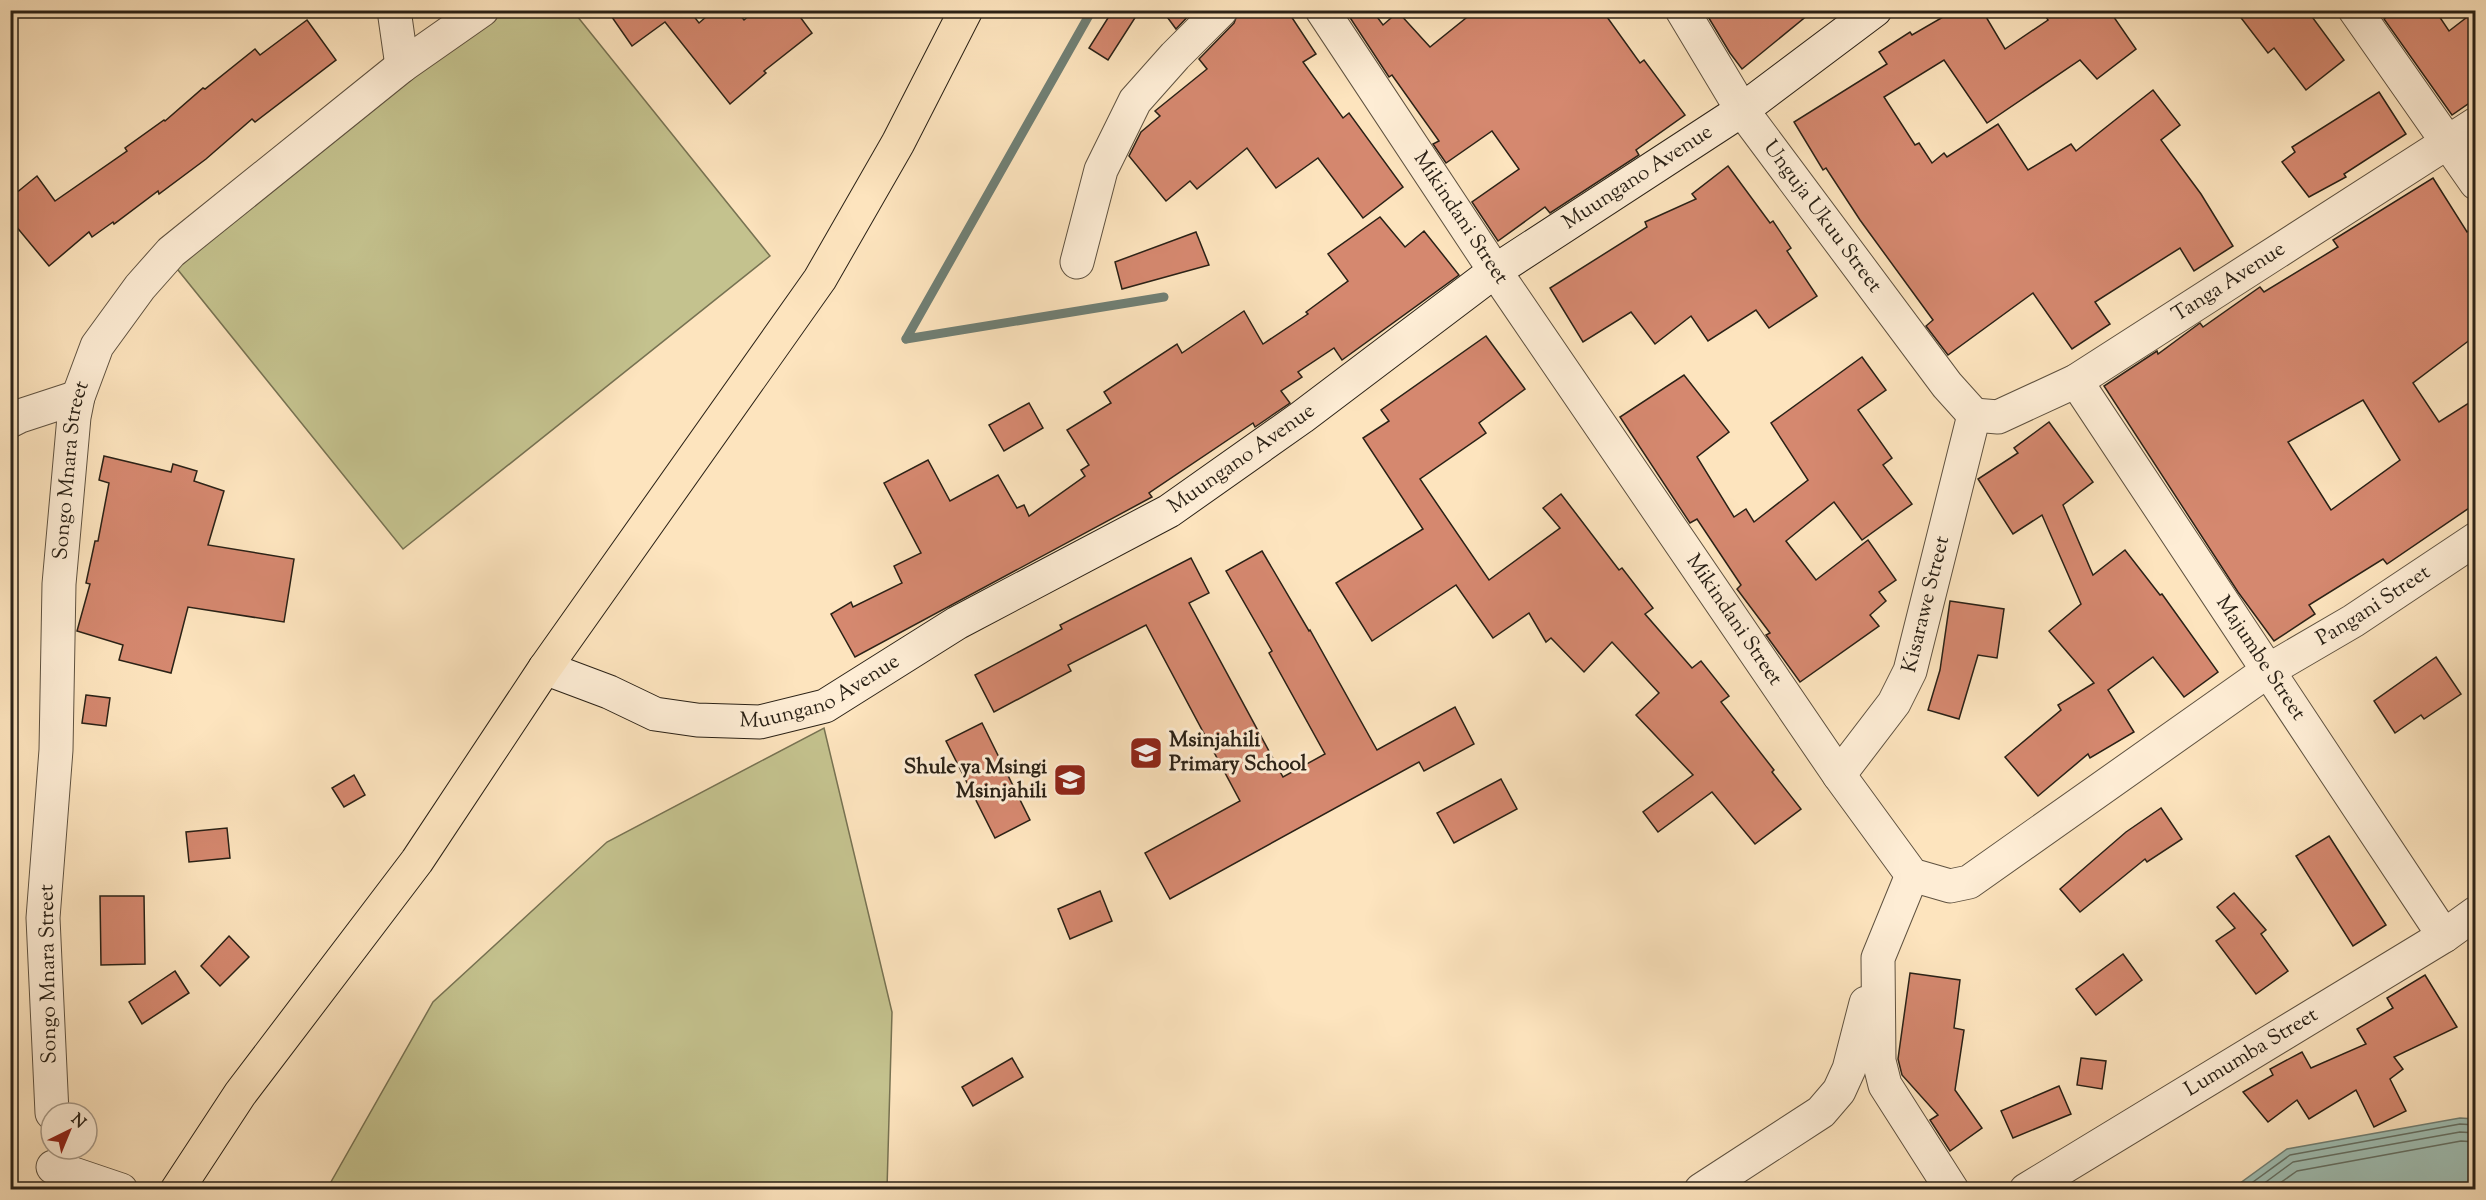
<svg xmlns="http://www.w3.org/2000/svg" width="2486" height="1200" font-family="'Sorts Mill Goudy',serif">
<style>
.green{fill:#c4c28e;stroke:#777252;stroke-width:1.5}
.water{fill:#9fbeb3;stroke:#707f74;stroke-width:1.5}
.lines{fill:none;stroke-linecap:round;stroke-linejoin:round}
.shore{stroke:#647064;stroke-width:1.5}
.stream{stroke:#707f74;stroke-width:9}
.building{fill:#d5886f;stroke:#2a2116;stroke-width:1.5;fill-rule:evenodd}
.minor-casing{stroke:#5f5240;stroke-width:35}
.secondary-casing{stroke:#2a2116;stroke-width:35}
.trunk-casing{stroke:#2a2116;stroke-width:35}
.minor{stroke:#feedd5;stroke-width:33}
.secondary{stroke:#feedd5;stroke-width:33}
.trunk{stroke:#fde4be;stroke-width:33}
.labels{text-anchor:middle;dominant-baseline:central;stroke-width:6;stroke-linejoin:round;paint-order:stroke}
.street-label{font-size:21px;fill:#2a2116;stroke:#feedd5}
.poi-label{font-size:21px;font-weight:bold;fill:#2a2116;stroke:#feedd5;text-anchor:start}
</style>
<rect width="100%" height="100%" fill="#fde4be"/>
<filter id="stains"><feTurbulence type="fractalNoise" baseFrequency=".00333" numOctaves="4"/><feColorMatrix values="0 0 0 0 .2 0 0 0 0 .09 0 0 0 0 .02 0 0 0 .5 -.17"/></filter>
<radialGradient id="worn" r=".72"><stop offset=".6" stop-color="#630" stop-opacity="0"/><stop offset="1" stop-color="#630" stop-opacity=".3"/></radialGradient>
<g class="green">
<path d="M493,10L573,11L770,256L403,549L174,265Z"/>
<path d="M824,728L892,1012L887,1189H327L433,1002L607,842Z"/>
</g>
<path class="water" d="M2460,1118L2475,1119V1189H2232L2287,1149Z"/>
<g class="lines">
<g class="shore">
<path d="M2242,1190L2290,1155L2460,1124L2476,1125"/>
<path d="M2255,1190L2293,1162L2460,1132L2476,1133"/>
<path d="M2270,1190L2297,1171L2461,1141L2476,1142"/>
</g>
<g class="stream">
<path d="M906,339L1092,10"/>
<path d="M906,339L1164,297"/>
</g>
</g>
<g class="building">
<path d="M607,10H689L699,23L714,10H736L744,20L756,10H795L812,33L764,71L766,73L730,104L665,22L632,46Z"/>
<path d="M1113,10H1140L1108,60L1089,48Z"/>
<path d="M1162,10H1194L1176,29Z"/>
<path d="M1239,10H1287L1316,54L1303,62L1343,118L1349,113L1403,187L1363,218L1318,158L1276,188L1247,148L1197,189L1190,181L1166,201L1129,156L1141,132L1160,116L1155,111L1207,69L1199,59L1234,23Z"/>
<path d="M1345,10H1372L1383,25L1398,12L1430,47L1476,10H1602L1640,63L1644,60L1685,115L1636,150L1639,155L1550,213L1545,207L1498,241L1472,202L1519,169L1492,131L1446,163L1433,144L1439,141L1392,75L1389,77Z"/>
<path d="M1704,10H1814L1742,69L1730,53Z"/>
<path d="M1955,10H1982L2005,49L2048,20L2042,10H2109L2136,49L2097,79L2080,60L1987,123L1944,60L1884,97L1915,145L1919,143L1932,163L1944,153L1947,157L1998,124L2028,170L2071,144L2076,151L2153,90L2180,125L2161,140L2201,194L2233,246L2194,271L2180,248L2095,302L2110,324L2072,349L2033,293L1948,355L1926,326L1933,320L1860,220L1826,168L1823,170L1794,122L1887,64L1879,52L1910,32L1912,35Z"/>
<path d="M2235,10H2307L2344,60L2306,90L2274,48L2268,53Z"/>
<path d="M2397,10H2435L2449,31L2475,11V99L2452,115L2384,19Z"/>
<path d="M307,20L336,60L255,122L252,119L206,159L159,194L158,191L114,224L113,222L92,237L89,232L49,266L10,219V198L37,176L55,201L127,151L125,148L164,120L165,121L203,88L205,89L255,49L260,55Z"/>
<path d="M2379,92L2406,134L2344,174L2346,177L2309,197L2282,162L2295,152L2292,147Z"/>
<path d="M1728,166L1770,223L1773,221L1791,248L1787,251L1817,296L1769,328L1756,310L1708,341L1691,316L1655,344L1631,312L1583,342L1550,288L1647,227L1645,222L1696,199L1692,194Z"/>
<path d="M2433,178L2467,232L2475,226V336L2413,383L2439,422L2475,399V504L2387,564L2383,559L2309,605L2315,614L2274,641L2238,592L2104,386L2157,351L2158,354L2200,323L2203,327L2260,287L2264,292L2338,247L2333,240ZM2363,400L2400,460L2331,510L2288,442Z"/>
<path d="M1380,217L1405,247L1424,231L1459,275L1342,360L1334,348L1298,372L1302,377L1281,391L1290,403L1255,427L1253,423L1149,493L1152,497L855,657L831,614L851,602L853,607L902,583L894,566L921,553L884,483L928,460L950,501L998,475L1017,508L1024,505L1029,516L1085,476L1081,470L1089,465L1067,430L1111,403L1104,392L1177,344L1182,353L1244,311L1263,344L1308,314L1306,312L1348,281L1328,254Z"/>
<path d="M1196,232L1209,265L1122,289L1115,262Z"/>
<path d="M1486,336L1525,389L1479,423L1486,433L1420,479L1489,580L1560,528L1543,508L1561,494L1619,570L1622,568L1653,608L1645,614L1692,668L1701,661L1729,696L1721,702L1774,770L1772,772L1801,809L1755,844L1712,792L1658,832L1643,812L1693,775L1636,715L1659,693L1612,642L1584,672L1551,638L1546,642L1529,613L1493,638L1456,585L1372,641L1336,583L1423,529L1363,438L1389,421L1381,410Z"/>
<path d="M1862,357L1886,390L1858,410L1892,458L1883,465L1912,504L1862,540L1834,502L1786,541L1816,580L1868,540L1896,580L1879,592L1886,601L1870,615L1879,626L1800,682L1766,635L1770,633L1737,589L1741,585L1697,519L1690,523L1620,417L1684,375L1729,432L1697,457L1734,517L1746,509L1754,522L1808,480L1771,423Z"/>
<path d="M1029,403L1043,428L1004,451L989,425Z"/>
<path d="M2049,422L2093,482L2063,505L2093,575L2125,550L2160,595L2162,594L2218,672L2184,697L2153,657L2108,690L2134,732L2090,758L2088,754L2038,796L2005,757L2061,710L2058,705L2094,683L2049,631L2081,604L2042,515L2013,534L1978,479L2018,453L2014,448Z"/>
<path d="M104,456L171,472L173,464L197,471L194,481L224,491L208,545L294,559L284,622L188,607L171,673L119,660L123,645L77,631L90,584L86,583L95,541H98L109,483L99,480Z"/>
<path d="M1262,551L1309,631L1310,630L1377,750L1455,707L1474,744L1424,771L1419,762L1170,899L1145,853L1240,801L1146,625L1068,665L1071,671L994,712L975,675L1062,629L1060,625L1191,558L1209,593L1189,603L1283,777L1325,754L1269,653L1272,651L1226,571Z"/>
<path d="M1950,601L2004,609L1997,658L1978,655L1959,719L1928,710L1940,670Z"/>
<path d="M2436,657L2461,694L2424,719L2421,715L2395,733L2374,701Z"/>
<path d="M86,695L110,698L106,726L82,723Z"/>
<path d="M982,723L1030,820L995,838L946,741Z"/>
<path d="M354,775L365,795L344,807L332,788Z"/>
<path d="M1501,779L1517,809L1454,843L1437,813Z"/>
<path d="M2161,808L2182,839L2147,862L2145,859L2080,912L2060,889L2126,832Z"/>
<path d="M227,828L230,858L189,862L186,832Z"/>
<path d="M2329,836L2386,925L2353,946L2296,856Z"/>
<path d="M1100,891L1112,921L1070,939L1058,909Z"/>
<path d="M2234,893L2266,930L2261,934L2288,971L2256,994L2216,941L2235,928L2217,907Z"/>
<path d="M100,896H144L145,964L101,965Z"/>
<path d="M229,936L249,957L220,986L201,966Z"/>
<path d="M2123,954L2142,980L2096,1015L2076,989Z"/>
<path d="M175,971L189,993L142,1024L129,1002Z"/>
<path d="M1910,973L1960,980L1954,1028L1964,1030L1955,1090L1982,1128L1950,1151L1930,1120L1938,1115L1902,1075L1898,1059Z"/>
<path d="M2425,975L2457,1027L2394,1057L2403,1069L2390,1079L2406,1111L2374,1127L2356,1090L2309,1119L2297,1100L2268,1122L2243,1092L2273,1075L2270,1069L2302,1052L2311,1068L2366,1044L2357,1029L2393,1008L2387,998Z"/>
<path d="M1012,1058L1023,1077L973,1106L962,1087Z"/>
<path d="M2081,1058L2106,1061L2102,1089L2077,1085Z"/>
<path d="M2059,1086L2071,1114L2013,1138L2001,1111Z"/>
</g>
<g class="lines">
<defs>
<g id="minor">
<path d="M394,10L402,66"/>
<path id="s1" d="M1322,10L1495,271L1839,775L1912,875L1950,886L1969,882L2269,670L2353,621L2476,539"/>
<path id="s2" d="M1682,10L1742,110L1947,385L1974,415"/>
<path d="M2355,10L2476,183"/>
<path d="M1077,262L1101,170L1135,101L1175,56L1221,10"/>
<path id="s3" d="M2076,381L2444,936"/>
<path id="s4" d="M1974,415L1998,417L2076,381L2476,124"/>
<path d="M10,421L20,416L78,397"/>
<path id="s5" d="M1839,775L1894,703L1910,671L1974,415"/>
<path d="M1912,875L1878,958L1879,1061L1885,1085L1952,1190"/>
<path id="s6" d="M52,1113L43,918L56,750L59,584L74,417L78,397L97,346L140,287L171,252L402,66L482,10"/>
<path d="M53,1167L121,1190"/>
<path d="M1701,1190L1821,1112L1839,1091L1849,1069L1866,1003"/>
<path id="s7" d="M2026,1190L2444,936L2476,913"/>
</g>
<g id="secondary">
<path id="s8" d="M545,668L609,692L655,714L697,720L760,722L825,706L957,623L1169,511L1302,417L1495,271L1742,110L1875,10"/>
</g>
<path id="trunk" d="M177,1190L240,1094L417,861L545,668L820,279L898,143L966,10"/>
</defs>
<use href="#minor" class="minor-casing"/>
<use href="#secondary" class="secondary-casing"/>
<use href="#trunk" class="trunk-casing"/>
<use href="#minor" class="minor"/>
<use href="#secondary" class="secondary"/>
<use href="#trunk" class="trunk"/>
</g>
<defs>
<symbol id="school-square" viewBox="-11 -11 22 22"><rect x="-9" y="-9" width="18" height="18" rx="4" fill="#8f2418" stroke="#feedd5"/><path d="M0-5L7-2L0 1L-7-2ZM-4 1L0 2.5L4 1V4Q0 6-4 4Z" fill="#fff"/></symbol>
</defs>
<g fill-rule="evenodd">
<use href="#school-square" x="1127" y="734" width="38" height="38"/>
<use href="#school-square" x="1051" y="761" width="38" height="38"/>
</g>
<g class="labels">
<g class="street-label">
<text stroke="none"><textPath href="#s8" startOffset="1263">Muungano Avenue</textPath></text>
<text stroke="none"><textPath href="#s2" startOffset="250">Unguja Ukuu Street</textPath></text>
<text stroke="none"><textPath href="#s1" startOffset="250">Mikindani Street</textPath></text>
<text stroke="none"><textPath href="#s4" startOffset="292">Tanga Avenue</textPath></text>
<text stroke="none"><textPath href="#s8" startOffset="777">Muungano Avenue</textPath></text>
<text stroke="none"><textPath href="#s6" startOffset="644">Songo Mnara Street</textPath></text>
<text stroke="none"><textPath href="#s5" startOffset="195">Kisarawe Street</textPath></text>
<text stroke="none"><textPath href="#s1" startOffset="1596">Pangani Street</textPath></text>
<text stroke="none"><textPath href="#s1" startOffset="736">Mikindani Street</textPath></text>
<text stroke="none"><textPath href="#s3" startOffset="333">Majumbe Street</textPath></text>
<text stroke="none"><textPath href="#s8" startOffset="291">Muungano Avenue</textPath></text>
<text transform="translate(49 974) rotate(-91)">Songo Mnara Street</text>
<text stroke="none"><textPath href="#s7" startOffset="264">Lumumba Street</textPath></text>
</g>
<g class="poi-label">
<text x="1169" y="741">Msinjahili<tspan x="1169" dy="24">Primary School</tspan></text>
<text x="1047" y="768" text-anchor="end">Shule ya Msingi<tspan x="1047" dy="24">Msinjahili</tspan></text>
</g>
</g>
<rect width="2486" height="1200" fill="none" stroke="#fde4be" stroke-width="36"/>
<rect x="12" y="12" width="2462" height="1176" fill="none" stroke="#2a2116" stroke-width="3"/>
<rect x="18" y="18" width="2450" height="1164" fill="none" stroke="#2a2116" stroke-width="1.5"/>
<g transform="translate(69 1131) rotate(43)"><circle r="28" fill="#feedd5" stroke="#a99b89" stroke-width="1.5"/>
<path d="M0-4.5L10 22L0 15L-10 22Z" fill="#8f2418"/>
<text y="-9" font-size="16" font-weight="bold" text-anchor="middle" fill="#2a2116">N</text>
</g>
<rect width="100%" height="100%" filter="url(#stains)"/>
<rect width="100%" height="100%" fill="url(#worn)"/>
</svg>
